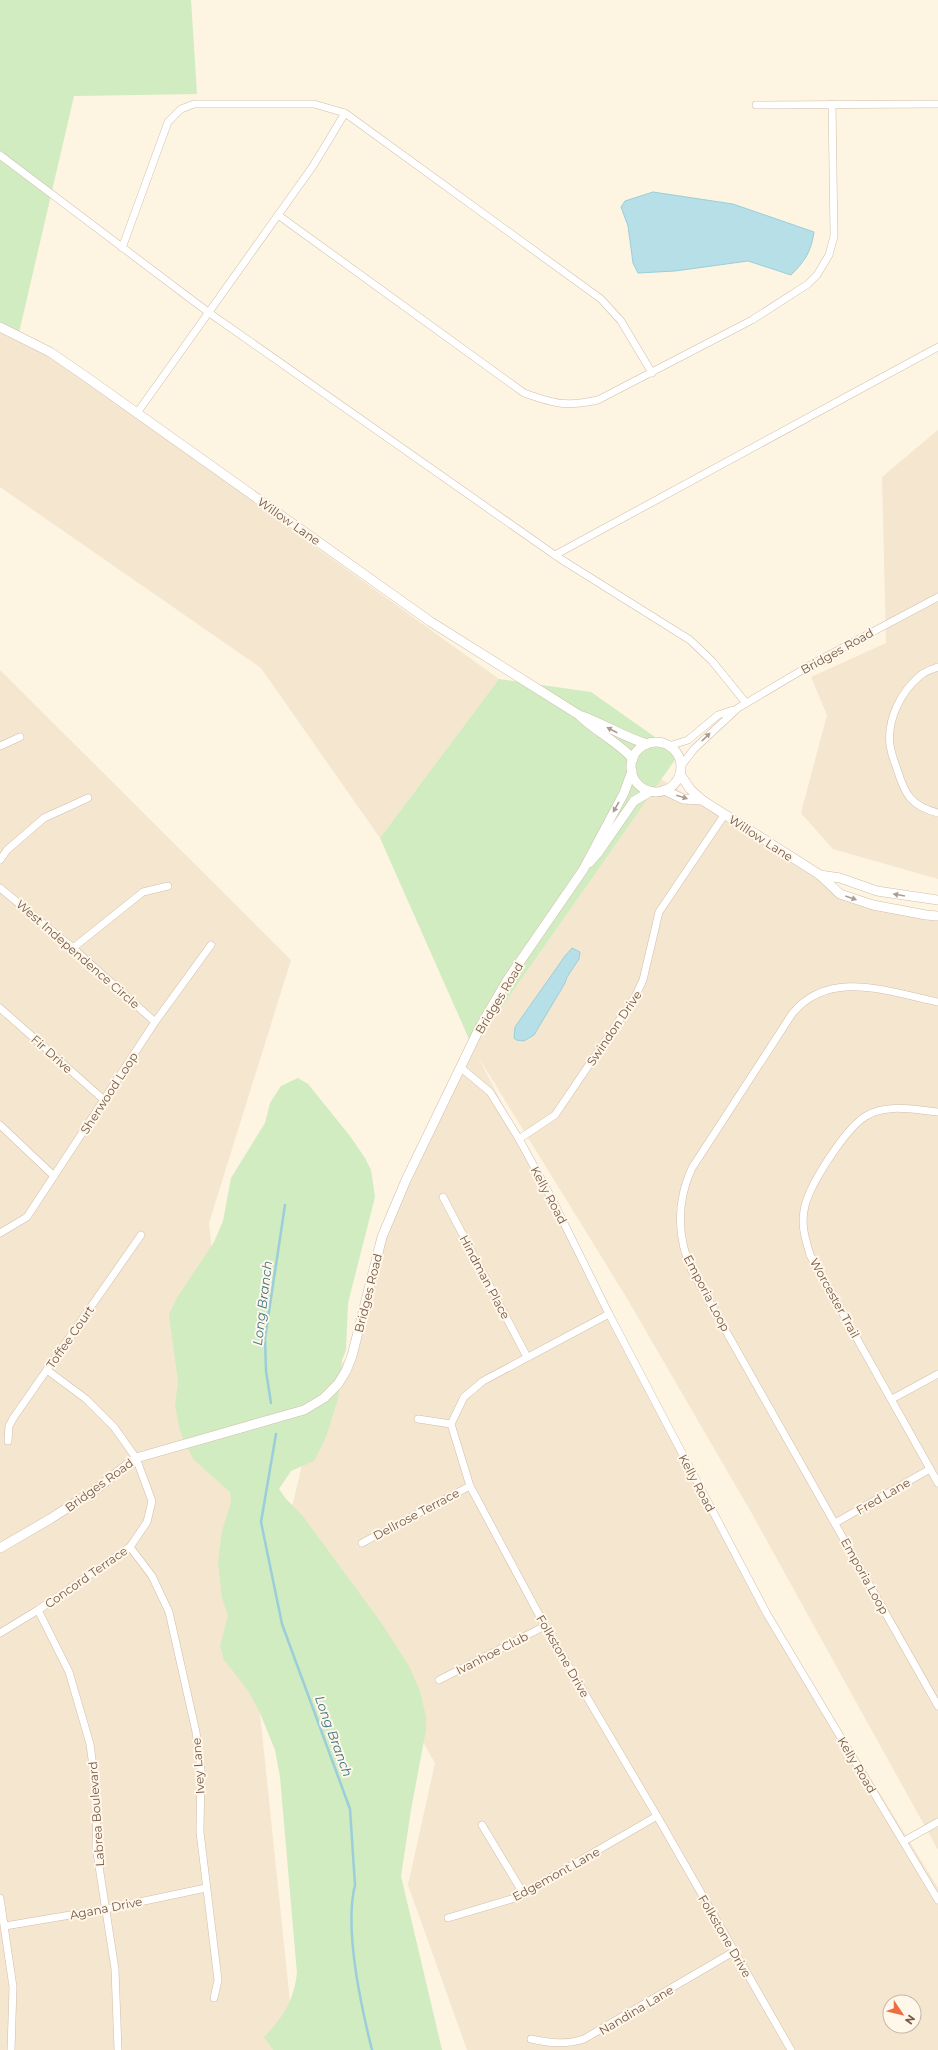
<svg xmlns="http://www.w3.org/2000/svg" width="938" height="2050" font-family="Montserrat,sans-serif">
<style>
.residential{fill:#f5e6d0;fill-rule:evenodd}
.green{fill:#d0ecc0}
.water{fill:#b6dfe8;stroke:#9bceda}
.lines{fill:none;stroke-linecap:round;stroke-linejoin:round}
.stream{stroke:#9bceda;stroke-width:2.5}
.minor-casing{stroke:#d1beab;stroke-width:8}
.tertiary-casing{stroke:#d1beab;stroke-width:10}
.minor{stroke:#fff;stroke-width:7}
.tertiary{stroke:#fff;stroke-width:9}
.oneway{fill:#ad9c91}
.labels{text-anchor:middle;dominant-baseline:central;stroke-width:4;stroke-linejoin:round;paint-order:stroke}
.street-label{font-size:12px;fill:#775a47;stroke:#fff7ea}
.water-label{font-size:13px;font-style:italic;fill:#3d7684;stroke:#fff7ea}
</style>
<rect width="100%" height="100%" fill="#fdf4e2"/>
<g class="residential">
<path d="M0,327L47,354L499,679L380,838L261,668L0,487Z"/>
<path d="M938,430V879L833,849L801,813L827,715L811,677L886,643L882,477Z"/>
<path d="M0,670L291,960L209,1223L295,2050H0Z"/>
<path d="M661,779L840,894L938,916V1850L751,1512L625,1295L477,1055L645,1380L784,1637L938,1888V2050H467L408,1885L435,1763L291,1511L321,1387L351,1353L387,1226L473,1048ZM890,2002H914V2026H890Z"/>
</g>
<g class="green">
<path d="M0,0H191L197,94L74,96L18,337L0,327Z"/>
<path d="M499,679L591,692L679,754L473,1048L380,838Z"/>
<path d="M298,1078L308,1084L350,1136L365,1158L371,1170L375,1197L348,1303L346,1350L342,1360L338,1399L326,1437L314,1461L291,1471L279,1489L286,1499L302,1515L380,1621L409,1666L420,1691L426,1717V1730L411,1810L401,1876L442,2050H273L264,2037C283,2018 294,2000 297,1973L280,1777L275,1750L260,1713L247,1689L224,1660L220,1646L228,1616L222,1598L218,1562L222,1531L231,1502L230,1492L193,1459L180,1431L175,1406L178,1382L169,1314L178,1296L214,1242L223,1221L231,1178L265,1123L270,1103L281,1086Z"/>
</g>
<g class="water">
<path d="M653,192L733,204L814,232C811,252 805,261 791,275L748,261L675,271L638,273L633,263L628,226L621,207L625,201Z"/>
<path d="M572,948L580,952L579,959L567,977L565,983L534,1035L524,1041L516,1040L514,1038L515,1027L565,956Z"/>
</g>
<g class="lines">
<g class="stream">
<path d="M271,1403L266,1371L265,1338L285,1205"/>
<path d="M276,1434L261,1522L282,1624L350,1809L355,1885C344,1929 361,2006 372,2050"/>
</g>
<defs>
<g id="minor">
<path d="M756,105L938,104"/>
<path d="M0,155L208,312L559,558L690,640L712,661L746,703"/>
<path d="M278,215L524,393C555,404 566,407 598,400L752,320L808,284L817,275L829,255L834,236L832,104"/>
<path d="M122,248L168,122L181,109L194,104H314L345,113L601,299L621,321L652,373"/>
<path d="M137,413L313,166L345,113"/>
<path d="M555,555L938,347"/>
<path d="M938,667C933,669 925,671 921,675C901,691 887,719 890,745C891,753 894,761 897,769C905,795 911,806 938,813"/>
<path d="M0,746L20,737"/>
<path d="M669,746L688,740L718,715L733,710"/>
<path d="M681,766L694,749L738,708L814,663L938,597"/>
<path d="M0,860L7,850L44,818L88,798"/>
<path d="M0,888L73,948L155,1022"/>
<path d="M73,948L143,892L168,886"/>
<path d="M938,1002C889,992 829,968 792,1014L692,1168C676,1202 677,1238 692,1271L938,1706"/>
<path d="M0,1008L104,1100"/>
<path d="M460,1067L490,1092L519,1139L553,1201L609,1314L692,1472L767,1614L938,1900"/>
<path d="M938,1112C915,1110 887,1103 866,1116C846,1128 807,1187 804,1211C801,1227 806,1240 810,1255L938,1483"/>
<path d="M0,1125L54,1176"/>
<path d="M519,1139L555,1115L635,997L643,980L659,912L725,814"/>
<path d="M443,1197L527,1357"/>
<path d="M0,1233L27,1217L155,1022L211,945"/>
<path d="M609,1314L483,1381L464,1397L451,1424L470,1486L545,1626L657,1816L791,2050"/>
<path d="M892,1399L938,1374"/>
<path d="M418,1419L451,1424"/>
<path d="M8,1441L9,1426L14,1417L141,1235"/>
<path d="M835,1523L930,1469"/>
<path d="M362,1543L470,1486"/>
<path d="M130,1547L152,1576L169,1612L196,1732L201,1770L200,1832L218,1980L214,1998"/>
<path d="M38,1610L69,1672L90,1744L97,1797L96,1847L115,1969L118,2050"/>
<path d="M0,1633L38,1610L130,1547L147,1522L152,1501L136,1458L114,1427L86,1399L47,1370"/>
<path d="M439,1680L545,1626"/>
<path d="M482,1825L523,1893"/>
<path d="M904,1841L938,1822"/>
<path d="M0,1898L13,1987L11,2050"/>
<path d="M448,1918L515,1898L657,1816"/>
<path d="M5,1926L106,1909L206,1888"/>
<path d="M531,2039C549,2043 566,2045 584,2039L733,1952"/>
</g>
<g id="tertiary">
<path d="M0,327L50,352L85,376L431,622L579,715C596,732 617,741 633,759"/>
<path d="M582,716C604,724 624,737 647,744"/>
<circle cx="656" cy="767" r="25"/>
<path d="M680,774L690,789L702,800L820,875L840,894L873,905L926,915L938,916"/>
<path d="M664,790L683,799L702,800"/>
<path d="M589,863L598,853L634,801L651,791"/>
<path d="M820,875L840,878L877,891L938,900"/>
<path d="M0,1548L50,1519L95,1490L136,1458L304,1410L324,1398L338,1384L346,1371L352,1356L382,1237L406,1180L480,1027L508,979L583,870L624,793L632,771"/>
</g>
</defs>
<use href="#minor" class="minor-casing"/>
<use href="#tertiary" class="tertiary-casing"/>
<use href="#minor" class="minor"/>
<use href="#tertiary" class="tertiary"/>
</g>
<defs><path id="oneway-solid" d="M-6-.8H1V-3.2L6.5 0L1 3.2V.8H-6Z"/></defs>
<g class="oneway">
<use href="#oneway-solid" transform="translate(612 730) rotate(-152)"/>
<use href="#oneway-solid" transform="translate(706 737) rotate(-44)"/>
<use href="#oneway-solid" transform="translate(682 797) rotate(18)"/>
<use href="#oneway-solid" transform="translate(616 807) rotate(120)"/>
<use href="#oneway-solid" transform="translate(899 895) rotate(-170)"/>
<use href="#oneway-solid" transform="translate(851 898) rotate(19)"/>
</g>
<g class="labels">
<g class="street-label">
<text transform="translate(289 521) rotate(35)">Willow Lane</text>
<text transform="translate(837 651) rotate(-29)">Bridges Road</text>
<text transform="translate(761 838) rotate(33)">Willow Lane</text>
<text transform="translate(78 954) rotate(41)">West Independence Circle</text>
<text transform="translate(499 998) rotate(-59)">Bridges Road</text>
<text transform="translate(614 1028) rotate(-56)">Swindon Drive</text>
<text transform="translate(52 1054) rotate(42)">Fir Drive</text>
<text transform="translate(109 1093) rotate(-57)">Sherwood Loop</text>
<text transform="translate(549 1195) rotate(62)">Kelly Road</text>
<text transform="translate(485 1277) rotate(62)">Hindman Place</text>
<text transform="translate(368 1293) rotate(-76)">Bridges Road</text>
<text transform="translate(707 1293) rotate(62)">Emporia Loop</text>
<text transform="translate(835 1298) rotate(61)">Worcester Trail</text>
<text transform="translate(70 1337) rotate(-55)">Toffee Court</text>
<text transform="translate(697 1483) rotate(62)">Kelly Road</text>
<text transform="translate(99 1485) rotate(-36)">Bridges Road</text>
<text transform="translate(883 1496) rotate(-30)">Fred Lane</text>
<text transform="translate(416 1514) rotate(-28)">Dellrose Terrace</text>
<text transform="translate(865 1576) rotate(61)">Emporia Loop</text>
<text transform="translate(86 1577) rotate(-35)">Concord Terrace</text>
<text transform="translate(492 1653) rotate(-27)">Ivanhoe Club</text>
<text transform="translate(563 1656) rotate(60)">Folkstone Drive</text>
<text transform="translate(857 1765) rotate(59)">Kelly Road</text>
<text transform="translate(198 1766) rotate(-94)">Ivey Lane</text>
<text transform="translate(96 1814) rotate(-94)">Labrea Boulevard</text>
<text transform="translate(556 1874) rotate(-29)">Edgemont Lane</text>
<text transform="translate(106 1908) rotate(-11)">Agana Drive</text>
<text transform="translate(725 1936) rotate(60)">Folkstone Drive</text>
<text transform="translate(636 2010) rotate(-31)">Nandina Lane</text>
</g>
<g class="water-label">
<text transform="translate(262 1303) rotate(-83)">Long Branch</text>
<text transform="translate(334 1736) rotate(70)">Long Branch</text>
</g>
</g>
<g transform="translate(902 2014) rotate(125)"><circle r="19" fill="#fff7ea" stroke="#c9b8a9"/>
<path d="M0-3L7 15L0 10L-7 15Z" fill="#ee6e41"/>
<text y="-6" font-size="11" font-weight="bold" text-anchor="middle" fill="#775a47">N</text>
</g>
</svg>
